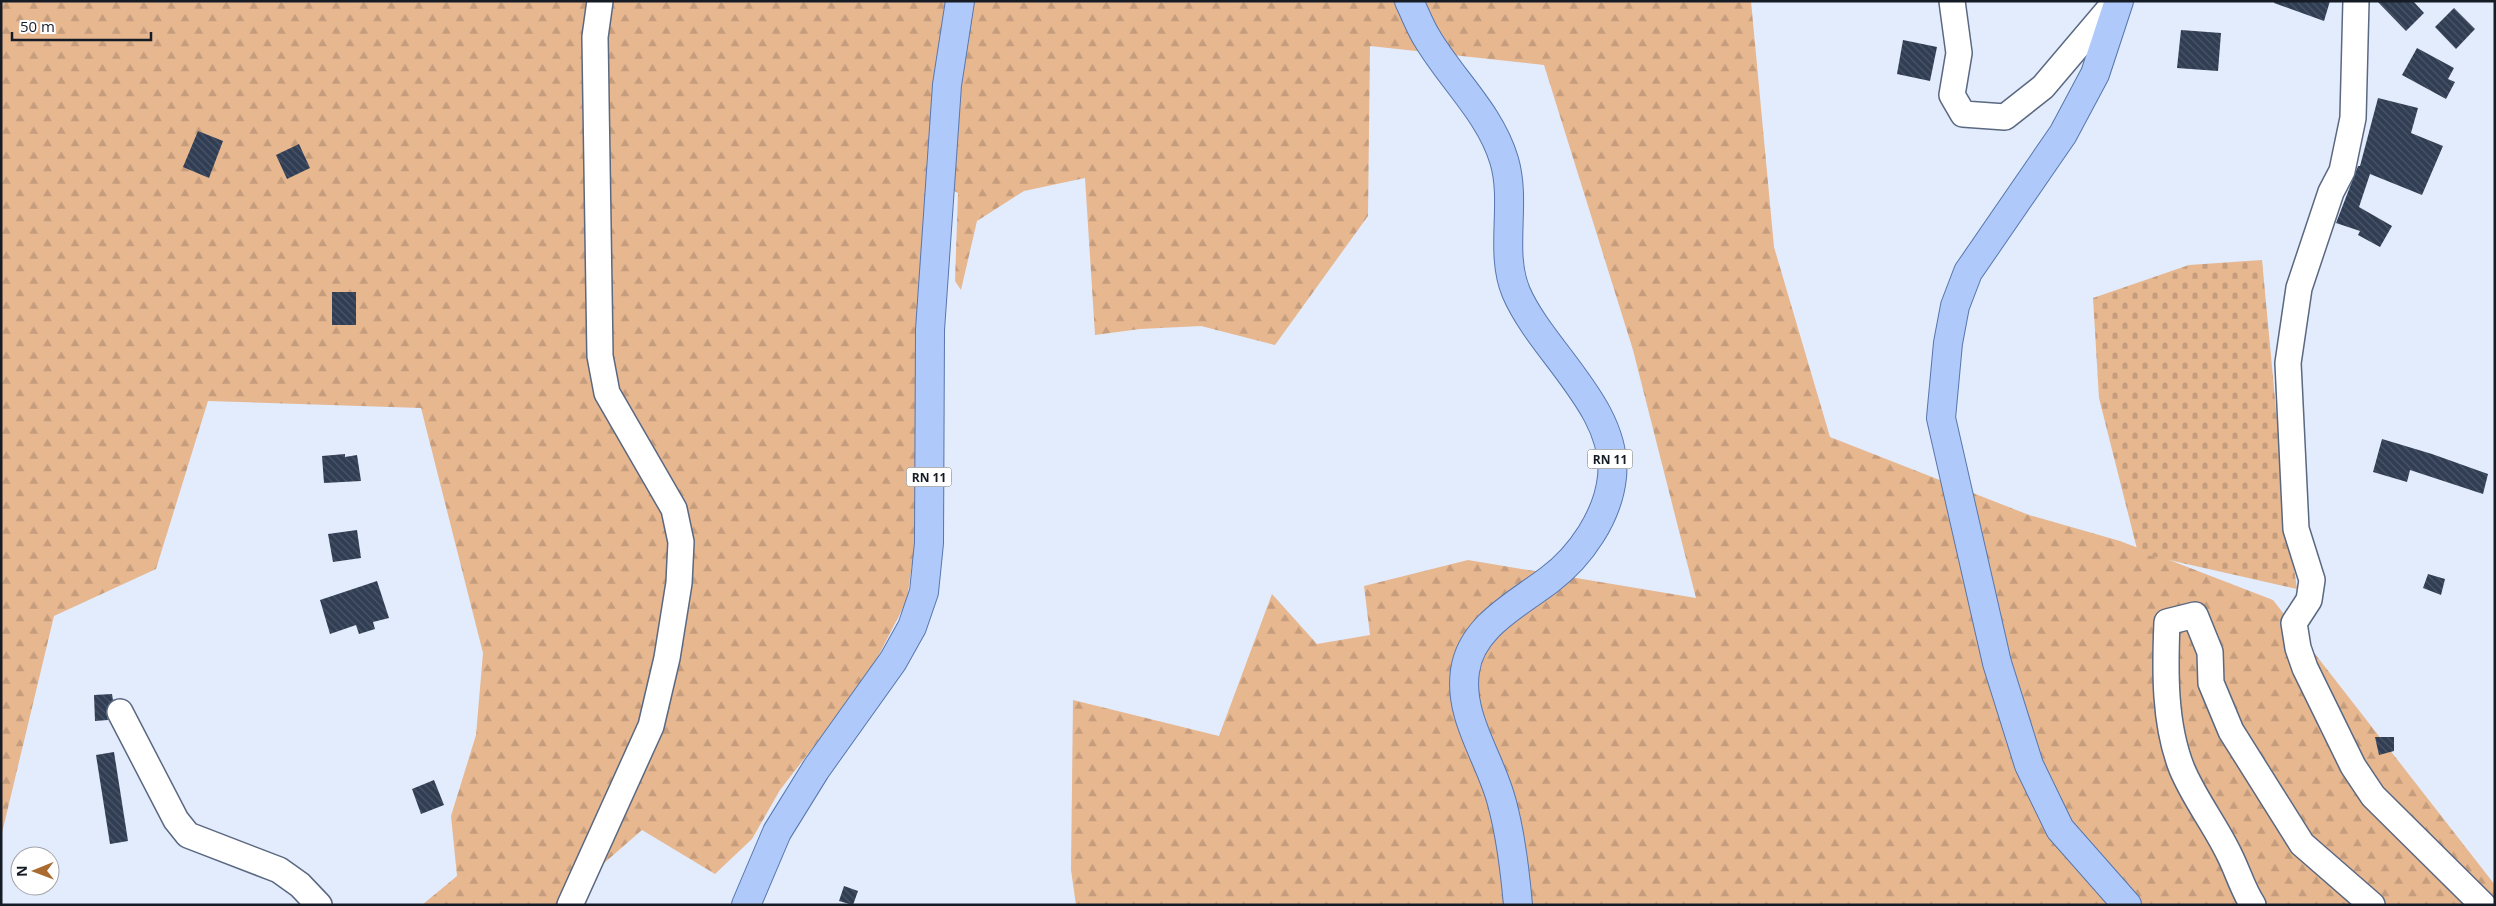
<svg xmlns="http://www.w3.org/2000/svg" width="2496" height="906" font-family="'Open Sans',sans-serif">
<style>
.forest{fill:url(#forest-firs)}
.cemetery{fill:url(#cemetery-stones)}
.building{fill:url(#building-back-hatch)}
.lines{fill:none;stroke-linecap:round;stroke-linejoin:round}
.minor-casing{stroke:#5a6881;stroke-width:28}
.major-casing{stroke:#5776ad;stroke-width:30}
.minor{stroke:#fff;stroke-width:25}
.major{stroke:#afcafa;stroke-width:28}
.labels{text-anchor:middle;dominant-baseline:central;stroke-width:5;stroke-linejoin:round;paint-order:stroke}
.shield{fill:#fff;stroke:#5c6067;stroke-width:1}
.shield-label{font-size:12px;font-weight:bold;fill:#161c26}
</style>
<defs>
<pattern id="forest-firs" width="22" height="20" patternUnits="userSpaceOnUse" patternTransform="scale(1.25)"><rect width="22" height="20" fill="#e7b790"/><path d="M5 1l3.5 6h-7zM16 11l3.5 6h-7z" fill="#c59d7c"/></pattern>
<pattern id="cemetery-stones" width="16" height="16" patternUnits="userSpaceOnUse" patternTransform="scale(1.25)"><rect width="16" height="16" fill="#e7b790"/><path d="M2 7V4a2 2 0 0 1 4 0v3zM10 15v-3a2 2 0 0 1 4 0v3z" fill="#c59d7c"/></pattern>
<pattern id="building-back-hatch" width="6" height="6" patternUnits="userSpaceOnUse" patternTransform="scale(1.25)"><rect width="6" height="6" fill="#303d53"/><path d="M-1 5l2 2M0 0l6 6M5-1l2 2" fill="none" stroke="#4b5668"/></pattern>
</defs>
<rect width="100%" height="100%" fill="#e2ecfd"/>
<path class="forest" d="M1,1H1751L1774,247L1830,437L2029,515L2120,541L2273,600L2495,885V905H1076L1071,870L1073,700L1219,736L1272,594L1317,644L1370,635L1364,586L1468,560L1696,598L1633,350L1544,65L1370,46L1368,216L1275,345L1201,326L1140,329L1095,335L1085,178L1024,191L977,221L961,290L955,281L958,193L928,177L917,528L907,600L868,676L780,790L752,839L715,874L642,830L603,864L569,875L557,905H422L457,876L451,816L476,735L483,653L421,408L208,401L156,569L54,616L1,837Z"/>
<path class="cemetery" d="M2262,260L2284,495L2297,589L2138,553L2099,398L2093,298L2189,265Z"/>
<g class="building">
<path d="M2274,1H2330L2324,21L2274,3Z"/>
<path d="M2377,1H2413L2424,13L2406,31Z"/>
<path d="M2454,8L2475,29L2456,49L2435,27Z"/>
<path d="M2181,30L2221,33L2218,71L2177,68Z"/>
<path d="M1903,40L1937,47L1930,81L1897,74Z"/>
<path d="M2417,48L2454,68L2448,79L2455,82L2446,99L2402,75Z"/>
<path d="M2378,98L2418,108L2411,133L2443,146L2422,195L2370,174L2359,207L2392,226L2380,247L2358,235L2360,231L2336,223L2358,166H2360Z"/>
<path d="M198,131L223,141L209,178L183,167Z"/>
<path d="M299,144L310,168L287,179L276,155Z"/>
<rect x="332" y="292" width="24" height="33"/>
<path d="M2382,439L2432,454L2488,474L2483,494L2410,470L2407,482L2373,472Z"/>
<path d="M345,454V457L357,455L361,481L324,483L322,456Z"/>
<path d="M357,530L361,558L333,562L328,534Z"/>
<path d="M2428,574L2445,579L2441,595L2423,588Z"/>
<path d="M377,581L389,618L373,622L375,629L359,634L356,625L330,634L320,600Z"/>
<path d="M112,694L113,700L106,711L108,720L95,721L94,695Z"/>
<path d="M2375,737H2394V751L2379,755Z"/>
<path d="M114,752L128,841L110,844L96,755Z"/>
<path d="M434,780L444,805L421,814L412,789Z"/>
<path d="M844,886L858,891L853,905L839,901Z"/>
</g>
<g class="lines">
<defs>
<g id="minor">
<path d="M1952,1L1959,53L1952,95L1963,114L2005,117L2043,87L2116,1"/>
<path d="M2356,1L2353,118L2342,171L2331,192L2299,288L2288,363L2296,529L2312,580L2309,600L2294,623L2298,648L2305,668L2353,766L2373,796L2483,905"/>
<path d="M120,712L176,820L188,835L279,870L300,885L319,905"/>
<path d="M570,905L651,726L667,658L679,583L681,542L674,509L607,393L600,356L595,37L600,1"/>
<path d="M2253,905C2243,890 2238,872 2230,856C2216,826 2195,800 2182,769C2164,724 2165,670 2167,622L2195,615L2210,652L2211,683L2231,731L2302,844L2372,905"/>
</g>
<g id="major">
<path d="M1409,1C1415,13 1420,27 1427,38C1451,79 1490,113 1504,160C1517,203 1499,251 1516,292C1541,351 1619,408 1612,477C1608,516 1581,556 1549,580C1516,605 1471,627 1465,671C1458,717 1491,759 1502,803C1511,836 1515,871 1518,905"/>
<path d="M2119,1L2095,74L2063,134L1968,272L1955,306L1948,343L1941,418L1997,663L2029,765L2060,829L2127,905"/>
<path d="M746,905L777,832L816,769L893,661L912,627L924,592L929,543L930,330L947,85L960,1"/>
</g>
</defs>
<use href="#minor" class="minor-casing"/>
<use href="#major" class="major-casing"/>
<use href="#minor" class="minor"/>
<use href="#major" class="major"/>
</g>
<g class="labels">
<g class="shield">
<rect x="1587.5" y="449.5" width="45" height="19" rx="4"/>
<rect x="906.5" y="467.5" width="45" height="19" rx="4"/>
</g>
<g class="shield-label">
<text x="1610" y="459">RN 11</text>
<text x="929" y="477">RN 11</text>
</g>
</g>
<rect width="2496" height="906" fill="none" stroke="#161c26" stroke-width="5"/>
<g transform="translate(35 871) rotate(269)"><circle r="24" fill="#ffffff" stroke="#a2a4a8"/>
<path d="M0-4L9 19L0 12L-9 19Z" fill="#a96b30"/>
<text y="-8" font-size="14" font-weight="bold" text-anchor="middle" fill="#161c26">N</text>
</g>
<path d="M12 32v8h139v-8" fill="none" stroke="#161c26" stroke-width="2.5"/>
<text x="20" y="32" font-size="15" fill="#161c26" stroke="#ffffff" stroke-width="4" paint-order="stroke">50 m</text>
</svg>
